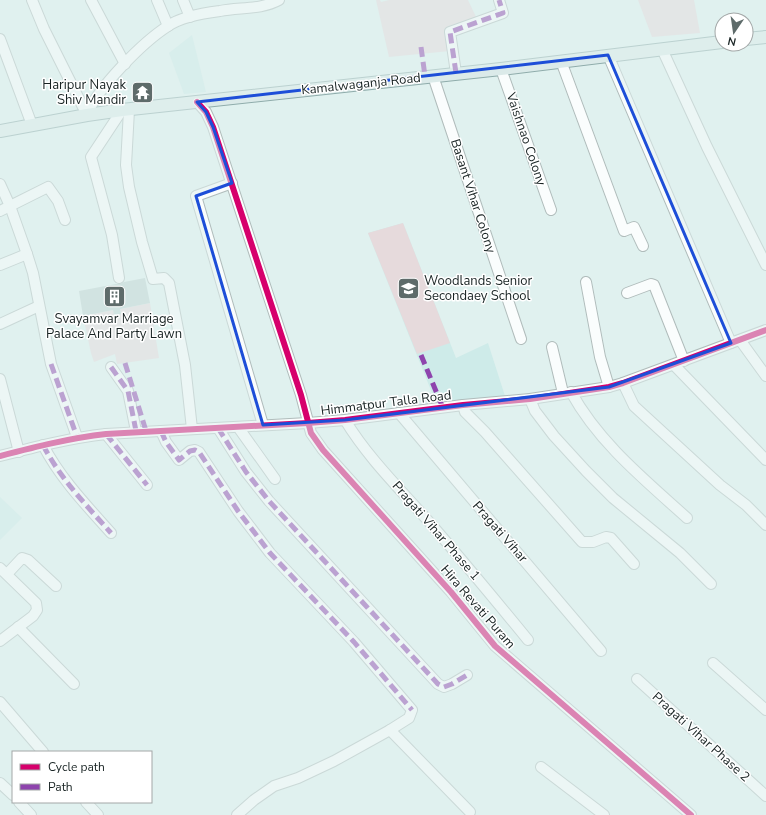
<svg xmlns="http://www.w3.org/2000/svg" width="766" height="815" font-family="'Nunito Sans',sans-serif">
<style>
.built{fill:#ceebe9}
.green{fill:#e6dadc}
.building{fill:#bfd3d1}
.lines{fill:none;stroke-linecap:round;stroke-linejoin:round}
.minor-casing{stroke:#b0bcbb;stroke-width:12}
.major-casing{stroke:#8facab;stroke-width:14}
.minor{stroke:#fafdfd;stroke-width:10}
.major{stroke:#dbeae9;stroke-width:12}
.quiet{stroke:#8e44ad;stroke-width:5;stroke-dasharray:10 5;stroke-linecap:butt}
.cycleway-casing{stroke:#fff;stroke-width:8}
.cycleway{stroke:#d6006c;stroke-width:6}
.marked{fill:none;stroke:#1d4ed8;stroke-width:3;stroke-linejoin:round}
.labels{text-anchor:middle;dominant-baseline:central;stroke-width:3;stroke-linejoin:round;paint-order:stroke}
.street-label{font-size:13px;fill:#182323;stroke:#fff}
.poi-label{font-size:13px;fill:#182323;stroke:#fff;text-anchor:end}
</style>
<rect width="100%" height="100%" fill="#e0f1ef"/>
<g class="built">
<path d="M192,35L206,92L184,94L169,53Z"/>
<path d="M403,223L456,358L488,343L505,396L480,401L436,403L368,233Z"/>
<path d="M0,497L22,518L0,540Z"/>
</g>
<g class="green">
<path d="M376,0H380L381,2L389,0H468L477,19L446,29L450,51L389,57Z"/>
<path d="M638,0H694L700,33L652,37Z"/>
<path d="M403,223L450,343L417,354L368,233Z"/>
<path d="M150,303L159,358L117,364L115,354L94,362L91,353L83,316L113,310L115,315L121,314L120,309Z"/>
</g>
<path class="building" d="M145,278L150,303L120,309L121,314L114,315L113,310L83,316L79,291L116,284H120L124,282Z"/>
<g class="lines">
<defs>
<g id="minor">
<path d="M32,0L44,29L87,115"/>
<path d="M91,0L125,64"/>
<path d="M157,0L168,26"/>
<path d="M183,0L190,17"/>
<path d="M0,39L32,125"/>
<path d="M662,49L707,147L766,265"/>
<path d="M608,55L731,343"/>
<path d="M561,61L624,231L634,227L643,246"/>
<path d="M501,69L551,210"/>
<path d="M456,73L450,32L503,13L499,0"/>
<path d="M433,76L521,339"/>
<path d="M197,102L206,112L213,127L301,395L311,433L323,450L451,592L495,646L691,815"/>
<path d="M129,110L126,165L129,187L142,242L153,279L164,278L169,283L185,365L192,429"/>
<path d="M87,115C97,88 143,42 168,26C181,17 204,13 220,11C239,7 261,10 279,0"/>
<path d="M232,183L196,196L263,425"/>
<path d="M0,184L10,206L27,254L33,273L51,364L77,437"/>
<path d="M0,211L48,187L58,201L65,220"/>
<path d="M0,265L27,254"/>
<path d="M119,278L112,235L91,157L122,110"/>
<path d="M586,282L600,357L609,387"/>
<path d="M627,293L651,284L654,285L684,361"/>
<path d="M0,324L39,306"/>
<path d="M740,340L766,376"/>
<path d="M552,347L563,393"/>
<path d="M674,365L766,460"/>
<path d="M111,367L128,391L136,431"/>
<path d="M0,379L19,452"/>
<path d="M623,383L634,406L720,485L746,505L766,525"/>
<path d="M571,392C599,443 645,480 687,518"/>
<path d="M530,399L535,411L554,436L586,471L613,498L680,553L711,584"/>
<path d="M463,405L465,412L485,432L582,542H593L606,537L611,538L634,564"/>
<path d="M399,413L601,651"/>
<path d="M345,420C368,458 401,490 430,523C464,562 496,601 528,640"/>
<path d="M238,427L275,479"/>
<path d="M218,428L246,472L269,501L438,684L444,687L452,684L467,675"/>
<path d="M161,431L166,442L179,460L190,451L195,450L199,452L238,511L270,553L354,642L412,710L409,718L390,730L334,761L298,778L274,786L254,800L237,815"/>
<path d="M106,434L147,485"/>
<path d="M43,445C60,478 86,505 111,533"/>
<path d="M0,456C35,447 70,438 106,434L308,423L345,420L463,405L530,399L609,387L623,383L766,330"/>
<path d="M0,568L36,603L37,610L33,616L0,641"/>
<path d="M7,574L22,558L28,560L56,586"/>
<path d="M18,627L74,684"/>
<path d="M713,663L766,710"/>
<path d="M637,679L766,796"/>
<path d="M0,702L43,752"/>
<path d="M390,730L470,812"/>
<path d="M541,767L604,815"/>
<path d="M0,783L13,795"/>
<path d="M19,802L31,815"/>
<path d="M86,802L98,815"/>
</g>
<g id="major">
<path d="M746,39L766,37"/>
<path d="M0,131L87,115L122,110L501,69L722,42"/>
</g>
</defs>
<use href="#minor" class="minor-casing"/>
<use href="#major" class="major-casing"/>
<use href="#minor" class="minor"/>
<use href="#major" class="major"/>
<g class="quiet">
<path d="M421,47L425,76"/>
<path d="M456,73L450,32L503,13L499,0"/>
<path d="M421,355L443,408"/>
<path d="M125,363L146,431"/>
<path d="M51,364L77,437"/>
<path d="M111,367L128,391L136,431"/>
<path d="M218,428L246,472L269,501L438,684L444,687L452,684L467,675"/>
<path d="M161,431L166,442L179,460L190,451L195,450L199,452L238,511L270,553L354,642L412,710"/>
<path d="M106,434L147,485"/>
<path d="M43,445C60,478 86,505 111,533"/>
</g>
<defs>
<g id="cycleway">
<path d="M197,102L206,112L213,127L301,395L311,433L323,450L451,592L495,646L691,815"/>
<path d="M0,456C35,447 70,438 106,434L308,423L345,420L463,405L530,399L609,387L623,383L766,330"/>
</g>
</defs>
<use href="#cycleway" class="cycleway-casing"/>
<use href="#cycleway" class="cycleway"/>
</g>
<path d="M0 0H766V815H0ZM608,55L731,343L609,387L345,420L263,425L196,196L232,183L213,127L206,112L197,102Z" fill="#e0f1ef" fill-opacity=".55" fill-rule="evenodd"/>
<path class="marked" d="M608,55L731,343L609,387L345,420L263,425L196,196L232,183L213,127L206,112L197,102Z"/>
<defs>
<symbol id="temple-square" viewBox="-11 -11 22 22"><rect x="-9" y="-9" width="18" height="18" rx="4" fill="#5e6b6a" stroke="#fff"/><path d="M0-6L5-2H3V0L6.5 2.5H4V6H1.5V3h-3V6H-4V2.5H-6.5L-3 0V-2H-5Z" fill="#fff"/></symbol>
<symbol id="school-square" viewBox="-11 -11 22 22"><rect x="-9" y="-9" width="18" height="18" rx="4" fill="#5e6b6a" stroke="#fff"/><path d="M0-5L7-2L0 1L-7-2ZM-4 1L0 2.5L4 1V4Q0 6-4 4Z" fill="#fff"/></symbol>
<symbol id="building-square" viewBox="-11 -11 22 22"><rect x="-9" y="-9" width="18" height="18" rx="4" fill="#5e6b6a" stroke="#fff"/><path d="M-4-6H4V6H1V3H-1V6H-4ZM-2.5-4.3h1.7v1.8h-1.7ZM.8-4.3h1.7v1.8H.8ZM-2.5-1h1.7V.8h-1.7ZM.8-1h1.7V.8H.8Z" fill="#fff"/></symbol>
</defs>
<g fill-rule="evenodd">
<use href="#temple-square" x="130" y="80" width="25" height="25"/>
<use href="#school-square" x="396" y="276" width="25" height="25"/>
<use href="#building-square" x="102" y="284" width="25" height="25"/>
</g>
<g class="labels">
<g class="street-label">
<text transform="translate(361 84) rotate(-6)">Kamalwaganja Road</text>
<text transform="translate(526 139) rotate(71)">Vaishnao Colony</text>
<text transform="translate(473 196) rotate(72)">Basant Vihar Colony</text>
<text transform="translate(386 403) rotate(-7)">Himmatpur Talla Road</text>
<text transform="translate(436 531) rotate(49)">Pragati Vihar Phase 1</text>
<text transform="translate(500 532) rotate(49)">Pragati Vihar</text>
<text transform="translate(478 607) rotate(49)">Hira Revati Puram</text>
<text transform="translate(701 737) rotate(42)">Pragati Vihar Phase 2</text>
</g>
<g class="poi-label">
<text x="126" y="85">Haripur Nayak<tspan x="126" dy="15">Shiv Mandir</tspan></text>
<text x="424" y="281" text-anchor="start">Woodlands Senior<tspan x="424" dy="15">Secondaey School</tspan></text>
<text x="114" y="319" text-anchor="middle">Svayamvar Marriage<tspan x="114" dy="15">Palace And Party Lawn</tspan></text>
</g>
</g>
<rect x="12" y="751" width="140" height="52" fill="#ffffff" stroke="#a3a7a7"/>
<rect x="20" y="764" width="20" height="6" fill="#d6006c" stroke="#a3a7a7"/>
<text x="48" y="771" font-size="12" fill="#182323">Cycle path</text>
<rect x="20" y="784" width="20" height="6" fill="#8e44ad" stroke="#a3a7a7"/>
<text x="48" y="791" font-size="12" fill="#182323">Path</text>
<g transform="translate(734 32) rotate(193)"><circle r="19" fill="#ffffff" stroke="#a3a7a7"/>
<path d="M0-3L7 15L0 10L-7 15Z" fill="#5e6b6a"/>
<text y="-6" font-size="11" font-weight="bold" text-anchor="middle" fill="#182323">N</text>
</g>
</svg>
